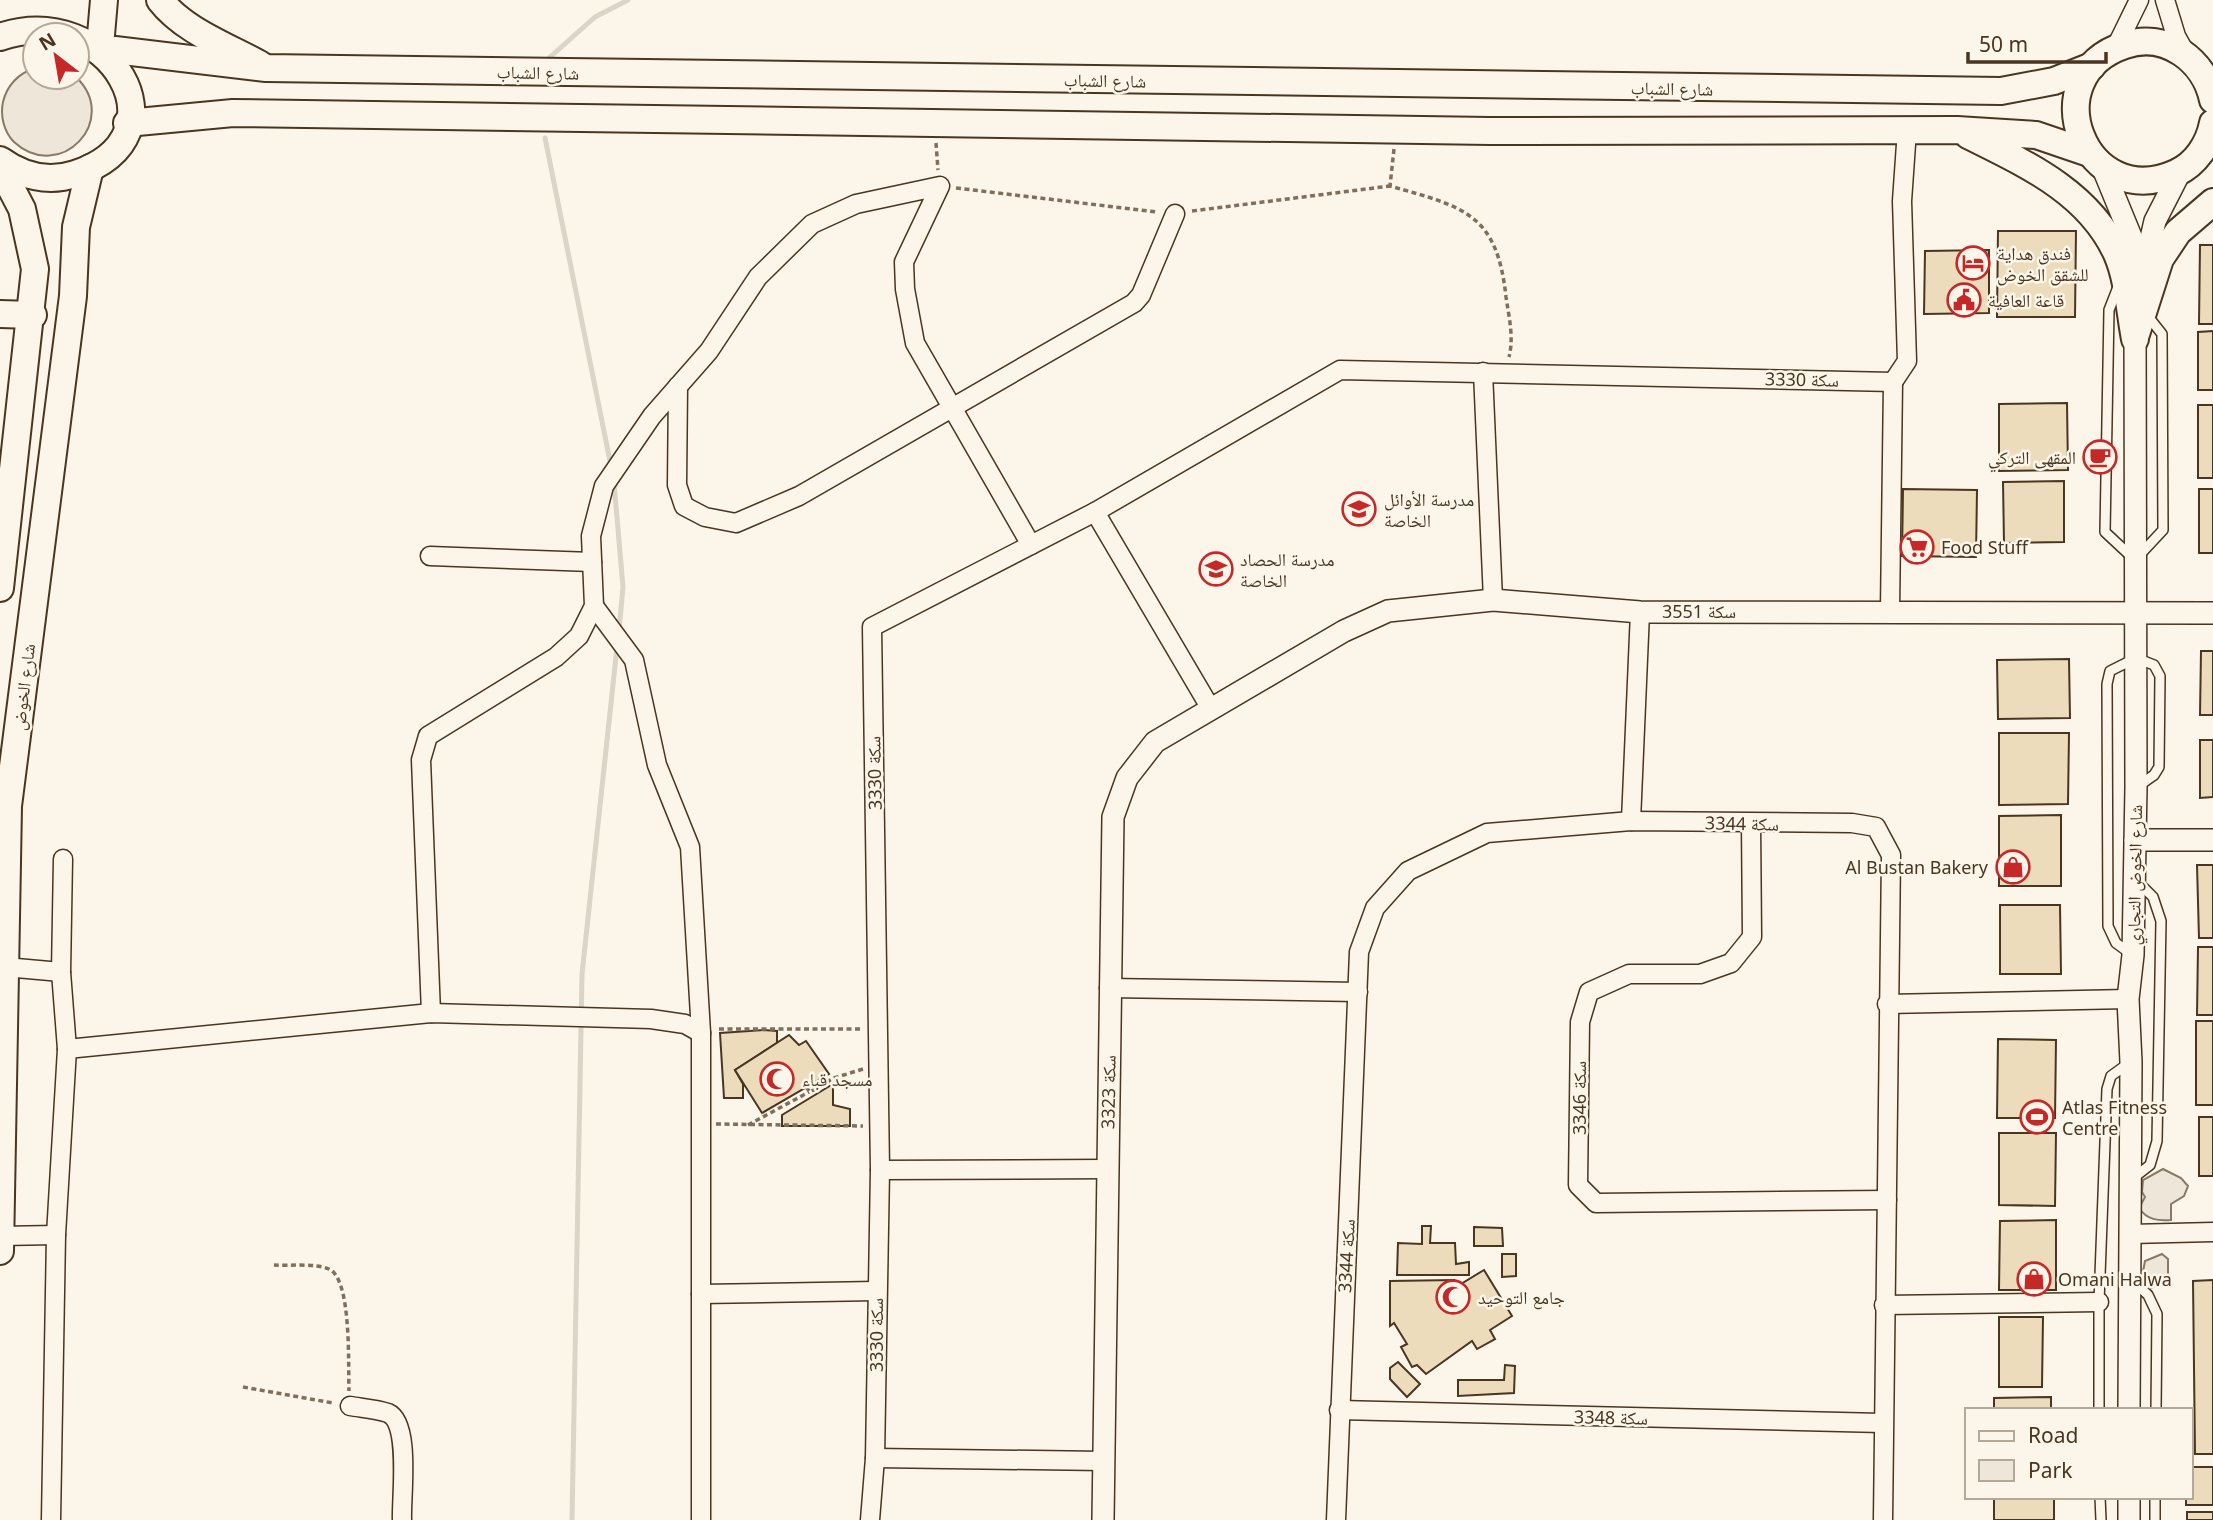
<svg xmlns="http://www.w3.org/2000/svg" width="2213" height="1520" font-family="'Noto Sans','Noto Naskh Arabic',sans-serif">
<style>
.green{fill:#ede6d9;stroke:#887966;stroke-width:2}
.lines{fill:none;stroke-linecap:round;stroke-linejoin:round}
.stream{stroke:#dcd4c6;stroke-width:5}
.building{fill:#ecdcbc;stroke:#4a3520;stroke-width:2}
.service-casing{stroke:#4a3520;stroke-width:12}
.minor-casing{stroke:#4a3520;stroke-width:21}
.tertiary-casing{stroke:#4a3520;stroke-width:24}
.primary-casing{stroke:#4a3520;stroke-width:30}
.path{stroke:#7f6f5c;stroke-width:3.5;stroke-dasharray:5 3.5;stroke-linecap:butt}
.service{stroke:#fbf6e9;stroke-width:9}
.minor{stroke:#fbf6e9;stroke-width:18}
.tertiary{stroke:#fbf6e9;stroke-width:21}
.primary{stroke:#fbf6e9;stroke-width:26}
.labels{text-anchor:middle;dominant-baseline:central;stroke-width:5;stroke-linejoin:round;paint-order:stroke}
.street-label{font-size:18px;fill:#4a3520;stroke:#fbf6e9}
.poi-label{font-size:18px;fill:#4a3520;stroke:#fbf6e9;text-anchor:start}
</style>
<rect width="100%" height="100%" fill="#fbf6e9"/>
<g class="green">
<path d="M35,68V77H76C121,120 60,184 14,142C4,132 0,116 3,102C7,85 19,73 35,68Z"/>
<path d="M2163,1169L2181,1178L2188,1186L2184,1196L2171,1204V1220C2158,1221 2147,1220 2139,1208L2145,1197L2142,1192L2143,1180Z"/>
<path d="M2162,1254L2168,1259V1278L2150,1289L2142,1277L2145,1261Z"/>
</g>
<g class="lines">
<g class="stream">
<path d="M549,58L595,17L628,0"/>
<path d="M545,138L611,466"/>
<path d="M614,483L623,587L619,630"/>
<path d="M572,1520L582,974L617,647"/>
</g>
</g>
<g class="building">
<path d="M1998,231H2076L2075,317H1997Z"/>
<path d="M2200,245H2213V324H2199Z"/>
<path d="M1989,250V313L1924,314L1925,251Z"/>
<path d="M2213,331V390H2198V332Z"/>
<path d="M2067,403L2068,470L1999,471V404Z"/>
<rect x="2198" y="405" width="15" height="73"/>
<path d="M2064,481V542L2004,543L2003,482Z"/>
<path d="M1903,489L1977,490L1976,557L1902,556Z"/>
<rect x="2199" y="489" width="14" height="64"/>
<path d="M2201,651H2213V715H2200Z"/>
<path d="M2069,659L2070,718L1998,719L1997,660Z"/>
<path d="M1999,733H2069L2068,804L1999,805Z"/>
<path d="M2200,740H2213V797L2200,798Z"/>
<path d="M2061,815V886H1999V816Z"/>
<path d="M2197,865H2213V938H2199Z"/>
<path d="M2000,905H2060L2061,974H2000Z"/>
<path d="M2198,947H2213V1015H2197Z"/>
<rect x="2196" y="1021" width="17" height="84"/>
<path d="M764,1030L777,1031V1043L735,1070L743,1084V1098H724L720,1033Z"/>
<path d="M789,1035L799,1045L806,1041L829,1074L762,1113L735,1070Z"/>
<path d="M1998,1039L2056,1040L2055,1118H1997Z"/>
<path d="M833,1084V1105L850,1109V1126H782V1115Z"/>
<rect x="2199" y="1117" width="14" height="59"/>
<path d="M1999,1133H2056L2055,1206L1999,1205Z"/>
<path d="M2056,1220V1290H1999L2000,1221Z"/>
<path d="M1422,1226H1431L1430,1243H1455L1456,1264L1469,1262V1275H1397L1398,1243L1422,1244Z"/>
<path d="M1474,1227L1502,1228L1503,1246H1474Z"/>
<path d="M1502,1254H1516V1276L1502,1277Z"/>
<path d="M1484,1270L1512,1316L1490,1330L1495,1339L1477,1349L1472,1341L1426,1374L1417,1365L1412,1367L1401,1347L1407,1344L1394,1323L1390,1326V1281L1454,1280L1451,1290Z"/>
<path d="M2213,1280V1454H2195L2193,1281Z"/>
<path d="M1999,1317H2043L2042,1387H1999Z"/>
<path d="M1398,1362L1420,1384L1407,1397L1390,1379V1368Z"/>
<path d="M1505,1365L1515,1366L1514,1393L1458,1396V1380H1504Z"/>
<path d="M2051,1397V1410H1994V1398Z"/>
<path d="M2190,1467H2213V1505H2186V1497H2190Z"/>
<rect x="1994" y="1498" width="60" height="22"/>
<rect x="2187" y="1512" width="26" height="8"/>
</g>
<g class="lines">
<defs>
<g id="service">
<path d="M2118,287L2109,310L2105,532L2135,560L2163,530L2162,334L2147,315"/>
<path d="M2131,954L2116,943L2108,926L2107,684L2110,671L2136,658L2154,665L2160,676L2159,767L2154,775L2137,787"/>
<path d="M2132,1179L2150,1165L2157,1141L2161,921L2153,897L2136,880"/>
<path d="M2132,1280L2148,1295L2157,1314L2156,1410"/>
<path d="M2099,1410V1302L2107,1089L2111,1076L2129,1063"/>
<path d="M2100,1497L2101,1520"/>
<path d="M2155,1520V1497"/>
</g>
<g id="minor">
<path d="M2165,0L2176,36L2187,56"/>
<path d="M2115,49L2139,0"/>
<path d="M1483,372L1493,600"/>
<path d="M1893,382L1907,361L1902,201L1907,130"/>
<path d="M678,386L677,485L684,506L705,517L736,523L799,496L1134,303L1141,295L1175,214"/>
<path d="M1095,512L1211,709"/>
<path d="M430,556L592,562"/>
<path d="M594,606L634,660L657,765L690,847L701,1033V1520"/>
<path d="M1890,610L1893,382"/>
<path d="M1631,821L1640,612"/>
<path d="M1751,823L1752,937L1731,963L1700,974H1629L1589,992L1580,1022L1578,1185L1596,1203L1887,1200"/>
<path d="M5,967L61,972"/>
<path d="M1109,988L1358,992"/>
<path d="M1887,1004L2128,999"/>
<path d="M431,1013L421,760L428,736L556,657L579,636L594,606L591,536L604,486L652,416L709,351L758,277L812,224L856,204L940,186L904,262L905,289L915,343L1031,545"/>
<path d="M67,1049L431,1013L651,1019L685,1024L701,1033"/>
<path d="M880,1170L1107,1169"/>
<path d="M2130,1234L2213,1232"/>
<path d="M0,1236L56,1235"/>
<path d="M701,1294L876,1291"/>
<path d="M1884,1305L2099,1302"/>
<path d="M350,1406C362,1408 377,1409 388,1413C411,1423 401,1497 402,1520"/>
<path d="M1339,1410L1882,1423"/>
<path d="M875,1458L1103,1461"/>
<path d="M51,1520L56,1235L67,1049L61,972L63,859"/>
<path d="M870,1520L875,1458L880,1170L872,627L1095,512L1340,370L1893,382"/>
<path d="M1336,1520L1359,952L1375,908L1408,871L1487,833L1631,821L1852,823L1876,827L1891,855L1883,1520"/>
</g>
<g id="tertiary">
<path d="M2102,166L2134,244V292"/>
<path d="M2144,268L2155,221L2181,170"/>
<path d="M2135,840H2213"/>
<path d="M2129,1410L2131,1062L2128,999L2133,955L2136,787L2135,324"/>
<path d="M1103,1520L1113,817L1127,778L1155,742L1344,631L1388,611L1493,600L1640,612L2213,613"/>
<path d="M2129,1520V1497"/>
</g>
<g id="primary">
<path d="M160,0C184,31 227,46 261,65"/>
<path d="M101,35L104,0"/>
<path d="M0,37C108,0 191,136 75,174C48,183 22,176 0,160"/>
<path d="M115,50L266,68L2001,91L2054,81L2092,66"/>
<path d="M2213,100C2205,61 2166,31 2125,45C2031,76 2085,214 2176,173C2196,164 2209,144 2213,123"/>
<path d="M127,123L233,113L1490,131L1957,130L2036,135L2089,153"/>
<path d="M1968,135C2026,164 2089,192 2117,254C2128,279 2130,313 2135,339"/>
<path d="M0,167L22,209L35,269L0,588"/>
<path d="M0,314L33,315"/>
<path d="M2136,334L2160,259L2178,232L2213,202"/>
<path d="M0,1251L8,806L73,296L76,227L90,168"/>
</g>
</defs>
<use href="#service" class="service-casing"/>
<use href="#minor" class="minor-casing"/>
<use href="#tertiary" class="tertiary-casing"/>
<use href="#primary" class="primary-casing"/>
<g class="path">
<path d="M936,143L938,170"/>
<path d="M1394,149L1390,186C1464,207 1497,213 1506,297C1509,317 1514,338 1509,357"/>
<path d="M956,188L1157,212"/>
<path d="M1192,211L1390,186"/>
<path d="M719,1029H861"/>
<path d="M806,1087L810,1092L834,1078L863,1069"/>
<path d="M716,1124L863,1126"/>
<path d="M748,1125L809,1092"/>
<path d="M274,1265C290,1266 315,1263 329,1269C352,1279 348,1366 349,1391"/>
<path d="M243,1387L333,1403"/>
</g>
<use href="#service" class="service"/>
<use href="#minor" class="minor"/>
<use href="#tertiary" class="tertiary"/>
<use href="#primary" class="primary"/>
</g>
<defs>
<symbol id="hotel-ring" viewBox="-11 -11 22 22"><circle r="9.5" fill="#fbf6e9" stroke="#c62828" stroke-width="1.5"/><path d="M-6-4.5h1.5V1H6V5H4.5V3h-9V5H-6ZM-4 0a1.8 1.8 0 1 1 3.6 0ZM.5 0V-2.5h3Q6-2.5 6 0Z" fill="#c62828"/></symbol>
<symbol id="civic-ring" viewBox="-11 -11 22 22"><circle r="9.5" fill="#fbf6e9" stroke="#c62828" stroke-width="1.5"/><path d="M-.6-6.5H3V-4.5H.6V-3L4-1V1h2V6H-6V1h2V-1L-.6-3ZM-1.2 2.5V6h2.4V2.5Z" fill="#c62828"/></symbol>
<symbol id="cafe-ring" viewBox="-11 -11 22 22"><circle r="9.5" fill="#fbf6e9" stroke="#c62828" stroke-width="1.5"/><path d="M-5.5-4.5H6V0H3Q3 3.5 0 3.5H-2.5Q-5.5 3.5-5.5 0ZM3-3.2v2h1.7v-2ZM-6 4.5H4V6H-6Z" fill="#c62828"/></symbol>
<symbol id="school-ring" viewBox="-11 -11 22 22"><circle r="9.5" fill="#fbf6e9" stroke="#c62828" stroke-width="1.5"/><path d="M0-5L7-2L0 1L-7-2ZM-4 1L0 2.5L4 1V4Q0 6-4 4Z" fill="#c62828"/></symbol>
<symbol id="supermarket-ring" viewBox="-11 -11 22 22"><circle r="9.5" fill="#fbf6e9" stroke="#c62828" stroke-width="1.5"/><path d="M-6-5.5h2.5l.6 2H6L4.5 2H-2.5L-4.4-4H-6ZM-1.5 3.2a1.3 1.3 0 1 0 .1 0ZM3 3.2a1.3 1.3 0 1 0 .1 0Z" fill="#c62828"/></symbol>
<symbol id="shop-ring" viewBox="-11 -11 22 22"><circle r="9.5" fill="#fbf6e9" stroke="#c62828" stroke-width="1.5"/><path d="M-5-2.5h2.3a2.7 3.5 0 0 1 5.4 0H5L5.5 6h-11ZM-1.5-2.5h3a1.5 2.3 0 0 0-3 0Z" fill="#c62828"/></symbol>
<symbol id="mosque-ring" viewBox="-11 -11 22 22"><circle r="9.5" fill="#fbf6e9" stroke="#c62828" stroke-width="1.5"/><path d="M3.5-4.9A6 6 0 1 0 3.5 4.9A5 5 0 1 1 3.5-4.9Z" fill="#c62828"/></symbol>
<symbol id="stadium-ring" viewBox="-11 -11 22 22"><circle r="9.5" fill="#fbf6e9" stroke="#c62828" stroke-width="1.5"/><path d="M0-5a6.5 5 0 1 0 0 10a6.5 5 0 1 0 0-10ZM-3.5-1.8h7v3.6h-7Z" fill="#c62828"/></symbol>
</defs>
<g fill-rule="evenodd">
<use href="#hotel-ring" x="1954" y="244" width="38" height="38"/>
<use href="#civic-ring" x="1945" y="281" width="38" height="38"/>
<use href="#cafe-ring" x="2081" y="438" width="38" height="38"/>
<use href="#school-ring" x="1340" y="490" width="38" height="38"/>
<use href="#supermarket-ring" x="1898" y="528" width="38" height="38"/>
<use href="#school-ring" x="1197" y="550" width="38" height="38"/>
<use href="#shop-ring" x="1994" y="848" width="38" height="38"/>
<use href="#mosque-ring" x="758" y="1060" width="38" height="38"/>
<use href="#stadium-ring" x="2018" y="1098" width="38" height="38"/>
<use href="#shop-ring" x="2015" y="1260" width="38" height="38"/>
<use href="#mosque-ring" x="1434" y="1278" width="38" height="38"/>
</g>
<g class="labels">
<g class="street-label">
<text transform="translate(538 72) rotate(1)">شارع الشباب</text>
<text transform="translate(1105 80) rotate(1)">شارع الشباب</text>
<text transform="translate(1672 88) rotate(1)">شارع الشباب</text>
<text transform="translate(1802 379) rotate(1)">سكة 3330</text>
<text x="1699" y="611">سكة 3551</text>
<text transform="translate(23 687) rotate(-83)">شارع الخوض</text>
<text transform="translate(874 773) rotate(-91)">سكة 3330</text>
<text transform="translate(1742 823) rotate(1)">سكة 3344</text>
<text transform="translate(2134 875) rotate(-89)">شارع الخوض التجاري</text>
<text transform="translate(1108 1092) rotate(-89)">سكة 3323</text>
<text transform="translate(1579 1098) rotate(-90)">سكة 3346</text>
<text transform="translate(1346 1256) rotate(-87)">سكة 3344</text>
<text transform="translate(876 1335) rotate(-90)">سكة 3330</text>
<text transform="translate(1611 1417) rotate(1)">سكة 3348</text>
</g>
<g class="poi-label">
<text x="1997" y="253">فندق هداية<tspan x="1997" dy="21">للشقق الخوض</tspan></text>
<text x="1988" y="300">قاعة العافية</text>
<text x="2076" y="457" text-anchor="end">المقهى التركي</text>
<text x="1384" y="499">مدرسة الأوائل<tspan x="1384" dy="21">الخاصة</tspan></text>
<text x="1941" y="547">Food Stuff</text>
<text x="1240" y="559">مدرسة الحصاد<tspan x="1240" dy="21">الخاصة</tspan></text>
<text x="1988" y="867" text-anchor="end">Al Bustan Bakery</text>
<text x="802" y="1079">مسجد قباء</text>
<text x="2062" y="1107">Atlas Fitness<tspan x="2062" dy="21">Centre</tspan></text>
<text x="2058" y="1279">Omani Halwa</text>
<text x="1478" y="1297">جامع التوحيد</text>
</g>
</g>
<rect x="1965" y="1408" width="228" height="91" fill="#fbf6e9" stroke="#b4a999" stroke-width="2"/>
<rect x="1979" y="1431" width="35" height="10" fill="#fbf6e9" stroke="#b4a999" stroke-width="2"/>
<text x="2028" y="1443" font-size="21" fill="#4a3520">Road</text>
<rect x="1979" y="1460" width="35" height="21" fill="#ede6d9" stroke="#b4a999" stroke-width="2"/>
<text x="2028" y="1478" font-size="21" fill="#4a3520">Park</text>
<g transform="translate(56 56) rotate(329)"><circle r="33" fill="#fbf6e9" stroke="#b4a999" stroke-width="2"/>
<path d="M0-5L12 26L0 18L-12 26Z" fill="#c62828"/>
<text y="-10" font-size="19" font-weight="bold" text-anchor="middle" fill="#4a3520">N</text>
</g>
<path d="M1968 52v10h138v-10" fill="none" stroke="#4a3520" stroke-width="3.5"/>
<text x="1979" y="52" font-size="21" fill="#4a3520" stroke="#fbf6e9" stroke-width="5" paint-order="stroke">50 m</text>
</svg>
